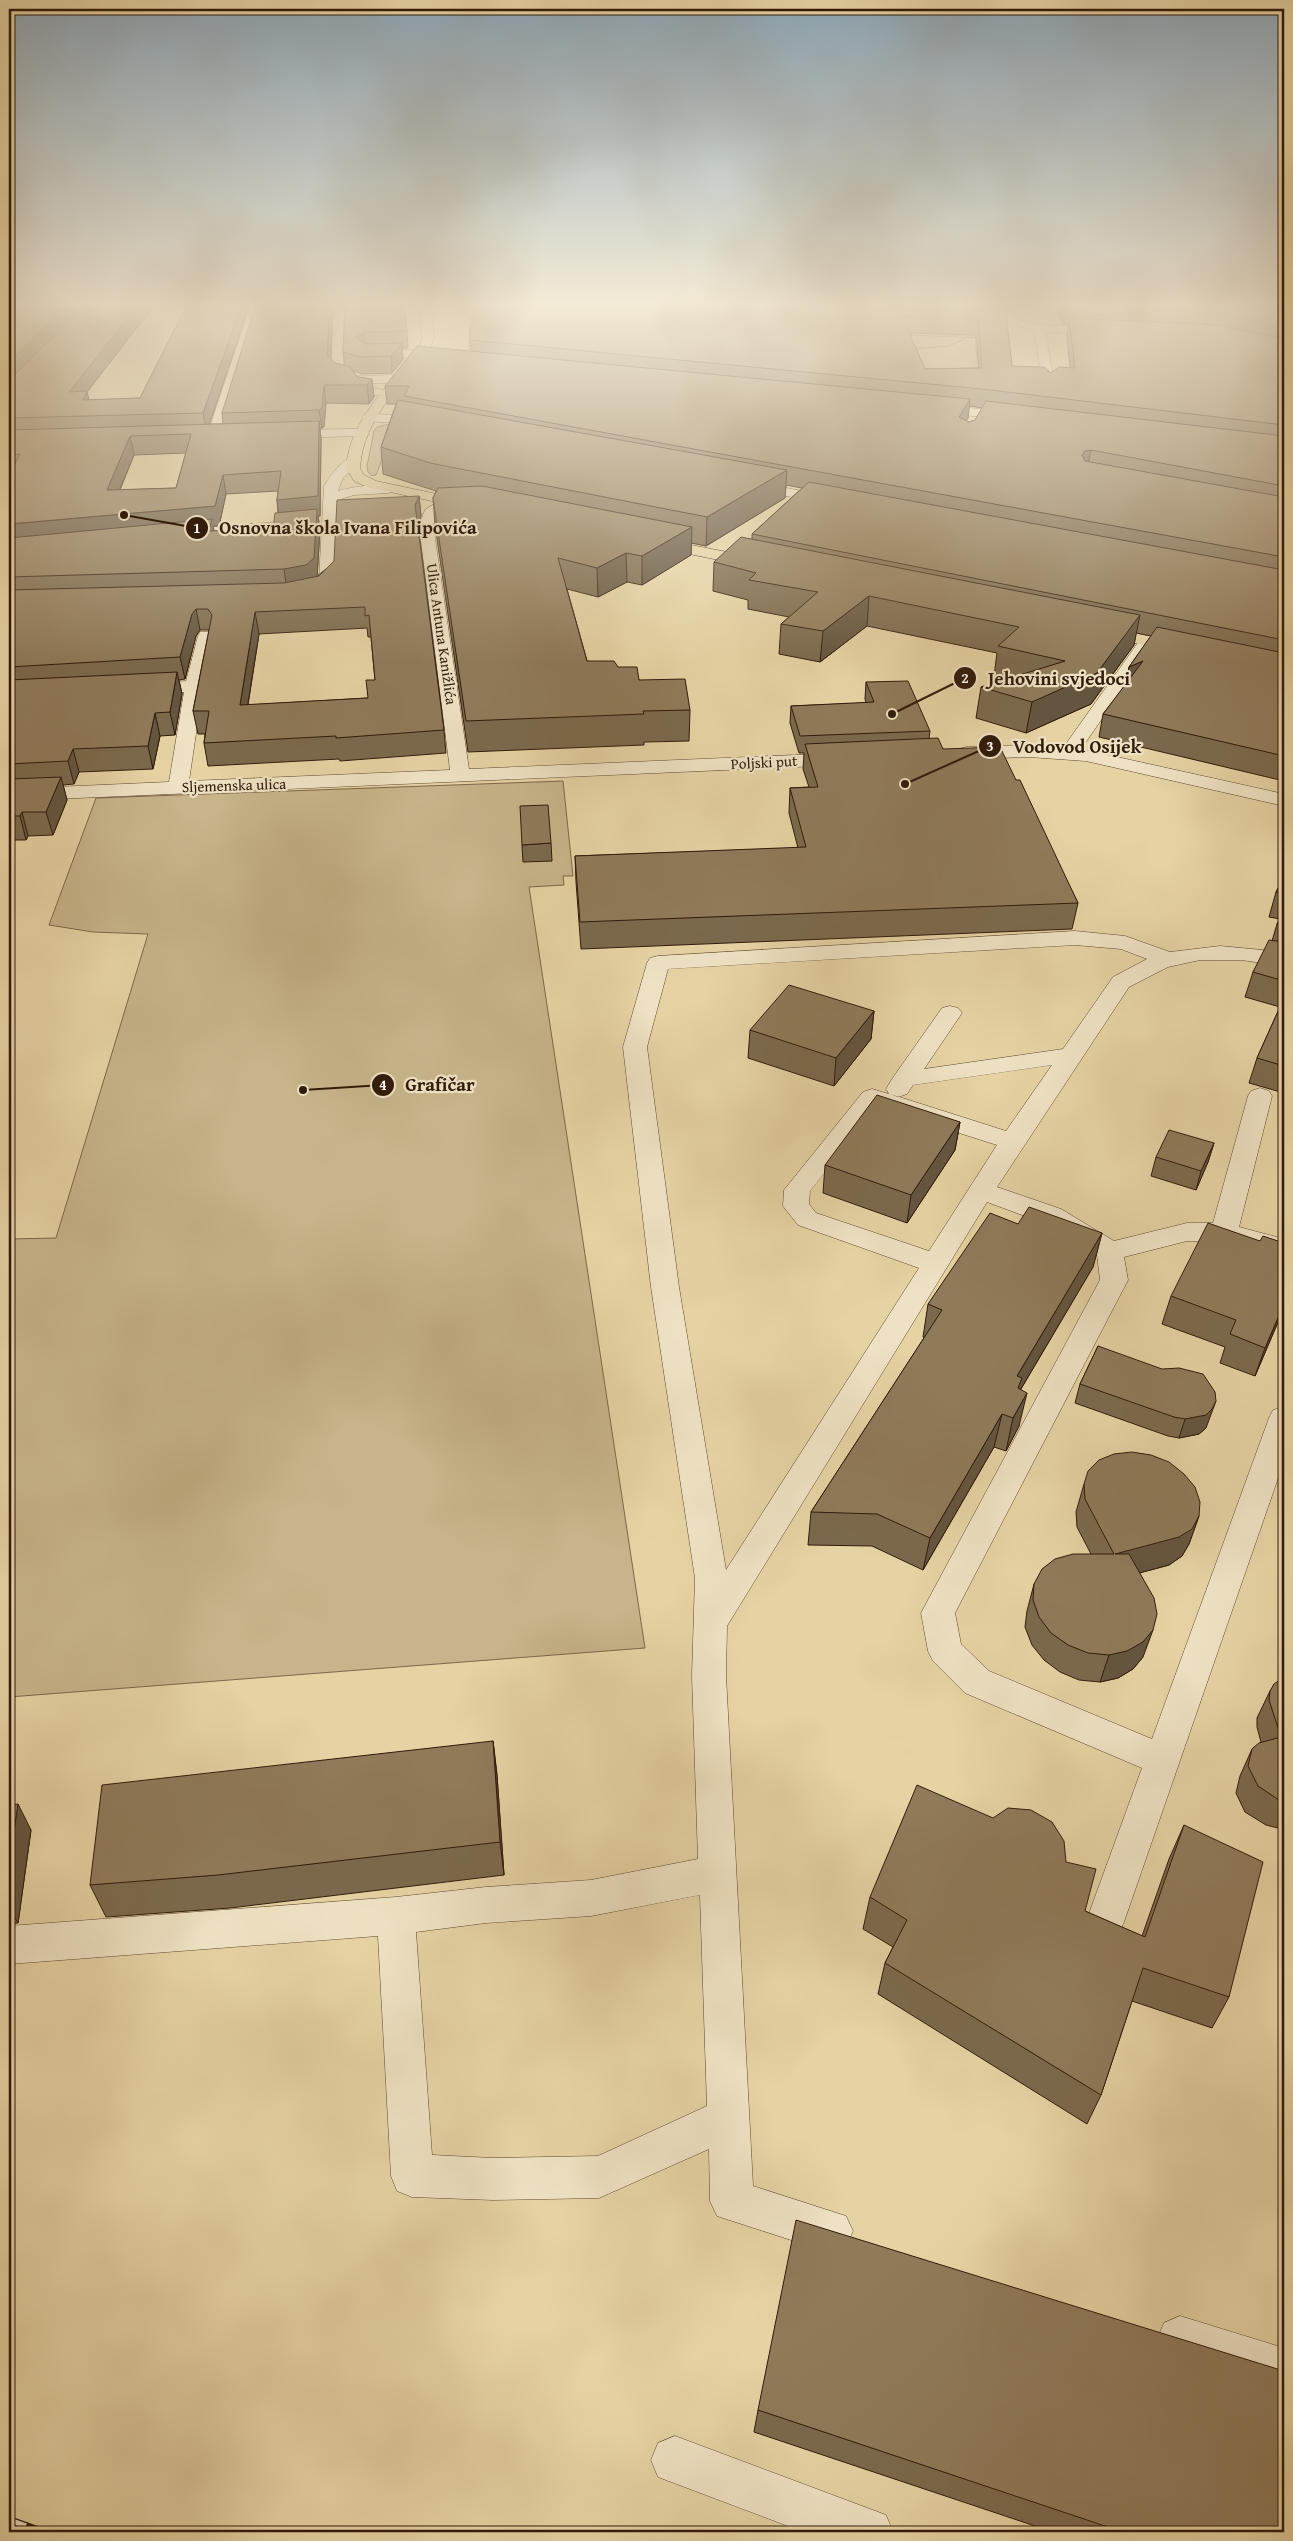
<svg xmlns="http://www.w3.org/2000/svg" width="1293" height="2541" font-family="'Gentium Book Plus',serif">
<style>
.green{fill:#c7b48a;stroke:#7c674a}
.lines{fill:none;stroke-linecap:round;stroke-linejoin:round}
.minor-casing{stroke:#5e4830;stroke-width:1}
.major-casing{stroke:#301a0a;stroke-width:1}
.path{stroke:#301a0a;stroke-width:1;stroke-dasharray:2 1;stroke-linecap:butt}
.minor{fill:#efe2c4;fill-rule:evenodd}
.major{fill:#e6d3a4;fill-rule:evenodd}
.rail-casing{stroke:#301a0a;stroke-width:8}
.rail{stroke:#efe2c4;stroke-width:5.5;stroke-dasharray:18;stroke-linecap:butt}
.wall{fill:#7b694d;stroke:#301a0a;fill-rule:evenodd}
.shaded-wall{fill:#64553f;stroke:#301a0a}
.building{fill:#8f7a5a;stroke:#301a0a;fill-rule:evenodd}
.labels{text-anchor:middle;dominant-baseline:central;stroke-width:4.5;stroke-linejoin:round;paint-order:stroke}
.far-street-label{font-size:15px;fill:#301a0a;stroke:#efe2c4}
.leader{fill:none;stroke:#301a0a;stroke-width:2}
.callout-dot{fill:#301a0a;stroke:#efe2c4;stroke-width:2}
.mark-label{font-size:15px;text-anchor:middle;font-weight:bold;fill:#fff}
.callout-label{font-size:19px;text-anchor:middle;font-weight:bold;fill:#301a0a;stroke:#efe2c4;stroke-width:4.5;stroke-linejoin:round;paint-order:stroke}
</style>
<rect width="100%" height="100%" fill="#e6d3a4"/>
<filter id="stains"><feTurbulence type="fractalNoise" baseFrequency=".004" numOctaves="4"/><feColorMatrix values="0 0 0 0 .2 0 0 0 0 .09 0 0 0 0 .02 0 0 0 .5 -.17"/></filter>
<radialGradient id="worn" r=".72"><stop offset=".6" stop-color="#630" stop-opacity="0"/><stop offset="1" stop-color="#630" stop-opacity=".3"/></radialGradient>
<g class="green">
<path d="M564,322L945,332V335L975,336L979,380Z"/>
<path d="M394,423L396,424L376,475L372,476L368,472L367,466L374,431L377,427Z"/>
<path d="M563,781L573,876H563L564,885L529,887L645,1648L9,1697V1239L56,1238L148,934L93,932L49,925L96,798Z"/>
</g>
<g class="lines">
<defs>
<g id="minor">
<path d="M250,307H261L221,436L214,440L209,439L207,436Z"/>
<path d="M334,307H346L343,370C355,382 384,372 401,376L403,379L401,382L397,383H365L367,387L388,391L390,394L388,397L359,393L353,383L338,379L331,371Z"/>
<path d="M430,307H447L429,315H421V311Z"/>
<path d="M970,311L988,312L1039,325L1105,328L1111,331L1105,334L1045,332L1055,385L1049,389L1043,385L1034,330L988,318L966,316V312Z"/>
<path d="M419,350L425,354L423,357L366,359L360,355L366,351Z"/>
<path d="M933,404L1017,413L1024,417L1017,421L928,411L927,408Z"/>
<path d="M369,414L400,415L433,421L435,424L428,428L400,423L364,421L362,418L364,415Z"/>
<path d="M362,429L367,430L369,433L367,436L283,438L276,434L283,430Z"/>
<path d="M355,456L362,460L343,478L338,491C349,488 389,480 396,489L389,493L354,495L338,500C337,514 338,575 334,583C329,594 315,600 304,597L302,594C306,588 314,587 319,581L324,486C331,475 342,459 355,456Z"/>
<path d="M750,481L833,497L840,501L833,505L745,488L743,485L745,482Z"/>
<path d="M445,497L452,501L437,515L433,525L469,769L841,753L848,755L850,759L848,763L841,765L9,801V789L169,782L184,692L143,694L137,693L134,689L137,685L143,684L186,681L198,636L200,632H212L214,636L203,686L189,781L450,770L419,525L425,510Z"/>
<path d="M310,520L317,524L315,527L193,538L185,533L193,528Z"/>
<path d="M1148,636L1154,637L1156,641L1081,749L1284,794V806L1086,761L1029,757L966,759L959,757L957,753L959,749L966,747L1029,745L1063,748L1142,637Z"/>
<path d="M1075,931L1125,936L1170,952L1220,946L1284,952V966L1241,960H1200L1168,967L1129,987L997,1187L1061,1209L1114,1241L1187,1223H1213L1248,1096L1251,1091L1260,1088L1269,1091L1272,1096L1239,1227L1284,1239V1257L1224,1241H1187L1124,1257L1128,1280L955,1613L961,1644L989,1671L1152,1739L1269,1418L1273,1410L1284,1407V1461L1125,1919L1120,1932L1106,1938L1092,1932L1087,1919L1142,1768L965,1693L933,1661L928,1651L921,1613L1100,1280L1097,1255L1054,1227L987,1202L727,1626L726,1676L753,2186L846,2216L853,2231L846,2246L831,2253L717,2216L710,2201L709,2149L599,2198L493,2200L412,2197L397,2191L391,2176L378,1936L9,1964V1926L396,1897L486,1887L591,1880L698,1859L692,1676L695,1578L651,1287L623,1047L647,963L650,958L658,956ZM1075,945L1121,949L1147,959L1113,977L1063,1049L924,1069L962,1013L958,1008L950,1006L942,1008L892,1079L886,1089L889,1094L872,1089L863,1092L784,1190L783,1206L798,1225L919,1268L726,1570L679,1287L647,1047L668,969ZM1052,1065L1006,1131L890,1094L898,1097L907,1094L913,1085ZM877,1107L997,1145L929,1251L816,1213L809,1204L810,1191ZM700,1895L707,2106L598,2156L493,2158L432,2155L416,1932L486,1923L591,1916Z"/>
<path d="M1180,2316L1284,2348V2394L1164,2355L1157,2339L1164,2323Z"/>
<path d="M675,2436L886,2515L893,2532H804L658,2477L651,2460L658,2443Z"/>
</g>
<g id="major">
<path d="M419,307H431L434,337L432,344C405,383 363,417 360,468L364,475L376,481L474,502L476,505L474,508L469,509L367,487L354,481L346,468C350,417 393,383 420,344L422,337Z"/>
<path d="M655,538L758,558L766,563L758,568L650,546L647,543Z"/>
<path d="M1099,626L1184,643L1190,644L1192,648L1190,652L1184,653L1093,635L1091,631L1093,627Z"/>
</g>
</defs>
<use href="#minor" class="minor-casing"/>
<use href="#major" class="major-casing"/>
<g class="path">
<path d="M908,335L979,338"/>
<path d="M913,349L949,346L966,338"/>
<path d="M469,353L470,307"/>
</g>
<use href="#minor" class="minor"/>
<use href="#major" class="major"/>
<defs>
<path id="rail" d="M9,2520L43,2532"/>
</defs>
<use href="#rail" class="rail-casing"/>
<use href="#rail" class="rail"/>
</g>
<g class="wall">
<path d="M9,307H153L87,392L89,400L140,398L186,307H249L209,424H223L222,413L330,358L335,363L345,366L343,352L345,307H405L408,348H402L403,360L392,373L362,374L353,371L357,377L372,379L374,397L369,404L326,403L324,427L322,428H320L321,439L320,516H318L320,529L317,576L419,496L421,516L418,524L444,730L446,753L340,761L339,759L208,766L204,743L205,734H198L193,711L209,630H200L196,636L185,679L179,680L182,694L175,735L160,736L153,769L79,772L74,784L63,785L67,800L53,835L28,836L26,840H9V475L10,474H9ZM186,453L176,488L120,490L134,455ZM278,491L277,500L278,513L273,529L214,531L213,526H219L226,494ZM367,628L368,637H371L375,680L368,698L248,705L259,634Z"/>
<path d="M471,307H1005L1012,366L1051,373L1070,368L1067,335L1068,324H1063L1057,307H1284V781L1099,737L1103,714L1126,685L1129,667L1151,636L1136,633L1134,645L1091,704L1026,733L976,718L981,687L1006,679L994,676L997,653L867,626L820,662L779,654L781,624L789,617L748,609V600L713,591L714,562L752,539V534L802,488L786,485L785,498L706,546L691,543V555L642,585L627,582L598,597L567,589L587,661L618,667L690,710L689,741L644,742V745L468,752L435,525L433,498L436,491L383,474L381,447L396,404H387L385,386L471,351L470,340L473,309H471ZM909,333L976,335L979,368L925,369ZM969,406L982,408L975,420L969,422L966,421L968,418Z"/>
<path d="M866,682L930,731L929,738L943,749L1016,780L1078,903L1072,929L581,949L576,882L575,856L798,848L789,813L790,788L809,787L803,769L804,753H799L790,723L791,706L866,703L865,699Z"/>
<path d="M551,843L552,861L523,862L522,845Z"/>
<path d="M1284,877V1093L1249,1083L1257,1058L1280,1007L1245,997L1253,972L1272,941L1277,924L1280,919L1269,917L1276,892Z"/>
<path d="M874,1011L871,1039L834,1086L748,1058L750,1030Z"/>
<path d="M960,1122L955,1150L907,1223L823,1193L825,1165Z"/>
<path d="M1214,1143L1208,1162L1196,1190L1151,1176L1156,1157Z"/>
<path d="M1284,1152V1166L1280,1164Z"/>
<path d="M1018,1224L1102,1233L1093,1267L1021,1389L1019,1426L1006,1451L994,1447L923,1570L872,1546L808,1545L811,1512L924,1338L923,1337L928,1304Z"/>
<path d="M1260,1241L1284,1243V1308L1255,1376L1220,1363L1225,1347L1162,1324L1171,1296Z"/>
<path d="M1098,1346L1206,1428L1199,1434L1179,1438L1168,1436L1075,1403L1080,1384Z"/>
<path d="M1084,1484L1199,1516L1189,1544L1182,1556L1169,1565L1139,1573L1143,1657L1133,1669L1118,1678L1100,1682L1079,1680L1060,1672L1044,1660L1032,1645L1025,1627L1027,1611L1034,1584L1091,1554L1077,1527L1076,1512Z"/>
<path d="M1284,1646V1827L1278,1828L1266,1825L1245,1812L1236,1793L1240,1776L1252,1749L1261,1742L1257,1727V1718L1270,1691L1282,1678L1279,1672L1280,1656Z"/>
<path d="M493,1741L497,1775L504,1875L230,1908L106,1917L90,1885Z"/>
<path d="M9,1805L31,1830L18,1923L9,1924Z"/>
<path d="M1184,1825L1229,1997L1212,2028L1132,2001L1101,2095L1087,2124L878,1994L885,1963L893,1947L863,1929L870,1897L1066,1862L1085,1911L1142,1936L1169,1859Z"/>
<path d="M758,2410L1284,2532H1053L754,2432Z"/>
</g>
<g class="shaded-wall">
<path d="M65,307H85L9,385V363Z"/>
<path d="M137,307H153L87,392L91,409L69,392Z"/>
<path d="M241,307H249L207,431L203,413Z"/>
<path d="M330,307H333L330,372L327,355Z"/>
<path d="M364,332L366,349L356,337Z"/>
<path d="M402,343L403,360L392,373L391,356Z"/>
<path d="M372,379L374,397L369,404L367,385Z"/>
<path d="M324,385L326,403L324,427L322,428L319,410Z"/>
<path d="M970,399L968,418L957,435L959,417Z"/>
<path d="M319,421L321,439L320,516H318L320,529L317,579L287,590L284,569L279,520L277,500Z"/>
<path d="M130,436L134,455L111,510L107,490Z"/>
<path d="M1091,450L1087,469L1082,455L1085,451Z"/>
<path d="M787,470L785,498L706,546L707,517Z"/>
<path d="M223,475L226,494L219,526H213L216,539L9,546V524L215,506Z"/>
<path d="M419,496L421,516L417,525L415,505Z"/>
<path d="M692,527L691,555L642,585V556Z"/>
<path d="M626,553L627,582L598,597L597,568Z"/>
<path d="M869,596L867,626L820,662L823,631Z"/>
<path d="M196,609L200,630L196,636L185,679L180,657L192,614Z"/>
<path d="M255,612L259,634L244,728L240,705Z"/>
<path d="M1140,615L1134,645L1091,704L1026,733L1032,702Z"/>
<path d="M1143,661L1125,689L1129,667Z"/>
<path d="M177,672L182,694L175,735L170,712Z"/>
<path d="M155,713L160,736L153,769L148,746Z"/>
<path d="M73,749L79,772L74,784L68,761Z"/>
<path d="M61,777L67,800L53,835L46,812Z"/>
<path d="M22,812L28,836L26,840L20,816Z"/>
<path d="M874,1011L871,1039L834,1086L836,1058Z"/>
<path d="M960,1122L955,1150L907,1223L911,1195Z"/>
<path d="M1214,1143L1208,1162L1196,1190L1201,1171Z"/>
<path d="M1102,1233L1093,1267L1019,1392L1017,1376Z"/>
<path d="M1284,1304V1308L1255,1376L1265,1348Z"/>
<path d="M1027,1393L1019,1426L1006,1451L1013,1418Z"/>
<path d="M1216,1401L1206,1428L1199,1434L1179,1438L1185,1419Z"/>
<path d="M1002,1414L994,1447L923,1570L930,1538Z"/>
<path d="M1199,1516L1189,1544L1182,1556L1169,1565L1106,1582L1115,1554Z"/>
<path d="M1153,1630L1143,1657L1133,1669L1118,1678L1100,1682L1109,1655Z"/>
<path d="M493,1741L497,1775L504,1875L500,1842Z"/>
<path d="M18,1804L31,1830L18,1923L9,1908V1864Z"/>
</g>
<g class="building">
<path d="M9,307H65L9,363Z"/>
<path d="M83,307H137L69,392L87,391L83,400L140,398L186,307H241L203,413L9,418V381Z"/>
<path d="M255,307H330L327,355L335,363L350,367L357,377L372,379L367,385H324L322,408L319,410L222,413Z"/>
<path d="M345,307H405L407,331L364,332L356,337L364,344L402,343L391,356L360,357L343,352Z"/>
<path d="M473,307H1005L1012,366L1044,367L1051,373L1059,367L1075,368L1069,318L1220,325L1284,339V425L982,389L470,340ZM902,316L978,318L982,368L925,369Z"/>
<path d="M1067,307H1277L1284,309V327L1221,313Z"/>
<path d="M417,346L970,399L959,417L969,422L975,420L986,401L1284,436V486L1091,450L1085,451L1082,455L1085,461L1284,497V557L404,396L409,386H385Z"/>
<path d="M398,400L787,470L707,517L430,463L381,447Z"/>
<path d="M319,421L318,496L277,500L281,471L223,475L215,506L9,524V475L20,454L9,455V430ZM191,434L176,488L107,490L130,436Z"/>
<path d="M809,482L1284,570V640L752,534Z"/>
<path d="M482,486L692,527L642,556L626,553L597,568L558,558L587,661H614L618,667H637L639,680L685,679L690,710L643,711L644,714L466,721L433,498L438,488Z"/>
<path d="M419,496L415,505L444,730L336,738V736L204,743L209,711H193L212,615L208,609H196L192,614L180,657L9,667V590L284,583L319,576L334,561L337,500ZM365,607V616L369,615L375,680H366L368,698L240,705L255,612Z"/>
<path d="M317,509L314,558L306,565L284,569L9,577V538L212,519L209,531L273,529L275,513Z"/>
<path d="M741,537L1140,615L1097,673L1032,702L981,687L1065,661L998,646L1019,627L869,596L823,631L781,624L818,592L749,580L756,573L714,562Z"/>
<path d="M1157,627L1284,653V756L1103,714L1143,661L1129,667Z"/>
<path d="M177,672L170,712L155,713L148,746L73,749L68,761L9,764V680Z"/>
<path d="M908,681L930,731L800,736L791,706L874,702L866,682Z"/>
<path d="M938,738L943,749L1000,747L1016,780H1020L1078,903L580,922L575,856L806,847L790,788L818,787L805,744Z"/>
<path d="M61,777L46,812H22L20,816H9V779Z"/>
<path d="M548,805L551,843L522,845L520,806Z"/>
<path d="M1284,877V894L1276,892Z"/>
<path d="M1284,911V925L1277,924Z"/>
<path d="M1269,940L1284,942V981L1253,972Z"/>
<path d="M789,985L874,1011L836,1058L750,1030Z"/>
<path d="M1284,998V1066L1257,1058Z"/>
<path d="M877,1095L960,1122L911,1195L825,1165Z"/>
<path d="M1169,1130L1214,1143L1201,1171L1156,1157Z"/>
<path d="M1029,1207L1102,1233L1017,1376L1022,1378L1018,1388L1027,1393L1013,1418L1002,1414L930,1538L877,1514L811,1512L942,1310L928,1304L990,1213L1018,1224Z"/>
<path d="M1208,1223L1260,1241L1263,1236L1284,1243V1304L1265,1348L1230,1334L1236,1320L1171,1296Z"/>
<path d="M1098,1346L1162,1369L1179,1368L1203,1374L1215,1392L1216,1401L1212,1409L1206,1415L1185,1419L1174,1417L1080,1384Z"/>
<path d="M1132,1452L1151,1455L1169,1462L1184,1474L1195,1487L1200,1502L1199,1516L1192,1529L1179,1537L1115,1554H1129L1154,1598L1157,1614L1153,1630L1143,1642L1127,1651L1109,1655L1088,1653L1068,1645L1051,1633L1039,1617L1033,1600L1034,1584L1042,1569L1055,1559L1073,1554H1114L1085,1499L1084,1484L1088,1471L1099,1460L1114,1454Z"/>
<path d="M1284,1677V1800H1279L1258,1786L1248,1766L1252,1749L1259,1743L1281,1737L1269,1700L1270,1691L1274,1684Z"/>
<path d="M493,1741L500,1842L218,1875L90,1885L102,1785Z"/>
<path d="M917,1785L993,1818L1008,1808L1031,1810L1052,1822L1064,1841L1066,1862L1096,1869L1085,1911L1145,1937L1184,1825L1263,1862L1229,1997L1143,1968L1101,2095L885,1963L907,1920L870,1897Z"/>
<path d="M18,1804L9,1864V1805Z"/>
<path d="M796,2220L1284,2371V2532H1123L758,2410Z"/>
</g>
<linearGradient id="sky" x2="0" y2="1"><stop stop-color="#8ea7b8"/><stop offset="0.46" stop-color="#f4ebd6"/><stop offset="1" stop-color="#f4ebd6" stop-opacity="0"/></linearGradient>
<rect width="1293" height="663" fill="url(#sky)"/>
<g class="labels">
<g class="far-street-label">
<text transform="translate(442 634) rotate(82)">Ulica Antuna Kanižlića</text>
<text transform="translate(764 762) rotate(-3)">Poljski put</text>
<text transform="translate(234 785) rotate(-2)">Sljemenska ulica</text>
</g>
</g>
<path class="leader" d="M124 515L197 528M892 714L965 678M905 784L990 746M303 1090L383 1085"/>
<g class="callout-dot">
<circle cx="124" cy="515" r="5"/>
<circle cx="892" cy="714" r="5"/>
<circle cx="905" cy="784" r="5"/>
<circle cx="303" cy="1090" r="5"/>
<circle cx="197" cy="528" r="12"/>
<circle cx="965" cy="678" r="12"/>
<circle cx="990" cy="746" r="12"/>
<circle cx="383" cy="1085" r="12"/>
</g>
<g class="mark-label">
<text x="197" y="533">1</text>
<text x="965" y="683">2</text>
<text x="990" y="751">3</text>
<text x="383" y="1090">4</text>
</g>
<g class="callout-label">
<text x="348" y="534">Osnovna škola Ivana Filipovića</text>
<text x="1059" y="685">Jehovini svjedoci</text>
<text x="1077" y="753">Vodovod Osijek</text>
<text x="440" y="1091">Grafičar</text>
</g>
<rect width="1293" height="2541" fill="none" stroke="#e6d3a4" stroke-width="30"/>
<rect x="10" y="10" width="1273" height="2521" fill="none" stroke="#301a0a" stroke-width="2.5"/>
<rect x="15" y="15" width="1263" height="2511" fill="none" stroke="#301a0a"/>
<rect width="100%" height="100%" filter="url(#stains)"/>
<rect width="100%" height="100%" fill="url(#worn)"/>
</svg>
